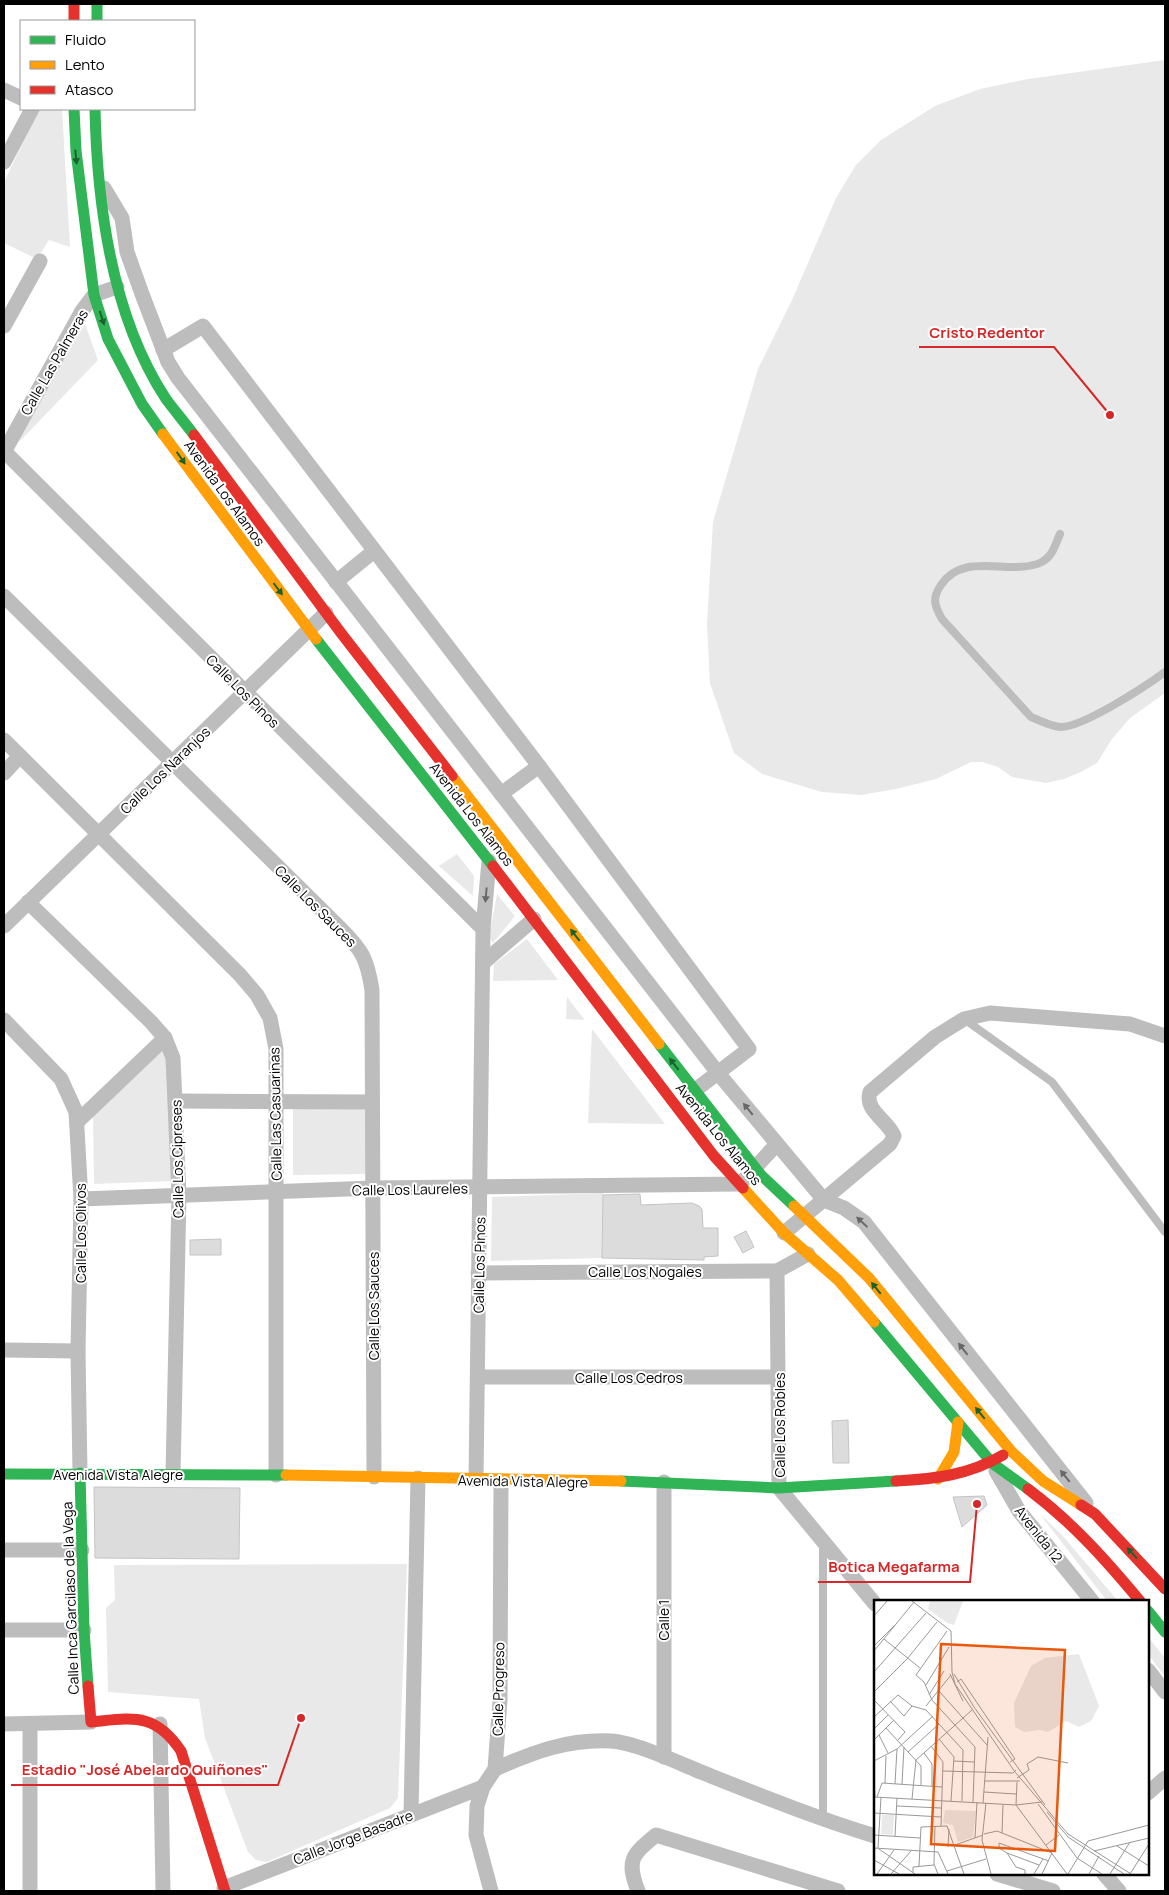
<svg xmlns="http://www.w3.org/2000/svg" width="1169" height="1895" font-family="Manrope,sans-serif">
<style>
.green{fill:#e9e9e9}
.building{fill:#dcdcdc;stroke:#c4c4c4}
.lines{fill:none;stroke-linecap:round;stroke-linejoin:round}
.lane{stroke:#bdbdbd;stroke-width:8}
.street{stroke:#bdbdbd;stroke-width:15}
.fast{stroke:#30b455;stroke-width:11}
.slow{stroke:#ff9f0a;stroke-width:11}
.jam{stroke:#e5322d;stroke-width:11}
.oneway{fill:#1a632f}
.oneway2{fill:#686868}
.labels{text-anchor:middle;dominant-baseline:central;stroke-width:4;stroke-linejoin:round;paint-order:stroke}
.street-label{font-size:14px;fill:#000;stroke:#fff}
.inset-road{fill:none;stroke:#999;stroke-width:1}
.view{fill:#e8590c;fill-opacity:0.15;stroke:#e8590c;stroke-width:2.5}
.inset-edge{fill:none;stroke:#000;stroke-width:2.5}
.leader{fill:none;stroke:#d62828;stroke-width:2}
.callout-dot{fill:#d62828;stroke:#fff;stroke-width:2}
.callout-label{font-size:15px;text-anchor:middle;font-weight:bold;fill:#d62828;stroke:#fff;stroke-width:4;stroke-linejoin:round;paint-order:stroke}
</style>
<rect width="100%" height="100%" fill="#fff"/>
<g class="green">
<path d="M1165,60V693L1130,718L1112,739L1097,763L1081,772L1064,779L1046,783L1012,777L998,767L982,762H971L936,779L896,789L861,795L822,792L762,774L734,753L710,683L707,624L713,522L758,369L792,300L836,198L856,165L881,140L935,106L980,89L1028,79Z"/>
<path d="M39,109H62L70,247L49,240L37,259L4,243V182Z"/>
<path d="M85,324L98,360L20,441L17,439L18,434Z"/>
<path d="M457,854L474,876L473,896L439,866Z"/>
<path d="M497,894L515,916L493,943L489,937Z"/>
<path d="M527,939L558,980L493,981L494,964Z"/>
<path d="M567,997L584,1019V1020L566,1019Z"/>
<path d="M592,1029L665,1124L588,1123Z"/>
<path d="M162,1051L166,1060L173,1181L94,1184L93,1114Z"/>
<path d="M366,1107L367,1174L293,1175V1108Z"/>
<path d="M603,1193L602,1258L491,1261L492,1197Z"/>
<path d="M1040,1514L1062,1535L1118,1601H1107Z"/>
<path d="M407,1564L398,1798L390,1808L267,1862L256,1860L248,1852L205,1738L199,1699L108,1692L106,1608L115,1600L114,1565Z"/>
<path d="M1148,1637L1165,1658V1677L1148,1654Z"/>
</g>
<g class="building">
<path d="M640,1194L641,1205L692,1203L699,1206L702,1209L703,1228H718V1256L704,1257V1260L602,1258L603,1195Z"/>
<path d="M746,1231L754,1247L743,1253L734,1237Z"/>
<path d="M221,1239V1255H190V1240Z"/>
<path d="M848,1420L849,1463H833L832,1421Z"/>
<path d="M94,1487L240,1488L239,1559L95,1558Z"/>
<path d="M984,1496L987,1505L962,1527L953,1497Z"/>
</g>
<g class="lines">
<g class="lane">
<path d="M1060,534C1055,545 1053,556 1042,562C1010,577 964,550 941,585C932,598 934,605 942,619L1031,717C1041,721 1050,726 1060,727C1082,728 1146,686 1165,672"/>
<path d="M964,1019L1052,1082L1165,1232"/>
<path d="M823,1820V1545"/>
</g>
<g class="street">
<path d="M4,90L21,98"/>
<path d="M4,162L32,109"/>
<path d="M104,188L122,218L127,252L142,294L168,362L178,378L718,1073L824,1200L844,1208L864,1222L1086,1503"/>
<path d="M4,326L40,261"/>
<path d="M163,350L203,326L539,766L749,1049L694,1091"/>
<path d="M4,451L483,929"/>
<path d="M4,452L82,311L94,295L117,287"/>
<path d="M336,582L374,551"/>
<path d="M4,596L340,928C362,950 367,958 372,990L374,1477"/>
<path d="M4,740L240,975L257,995L270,1018L276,1049V1475"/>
<path d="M4,773L20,756"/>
<path d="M501,794L539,766"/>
<path d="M28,902L151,1022L165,1038L173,1058L179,1196L173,1474"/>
<path d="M4,926L326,613"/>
<path d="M483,963L534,919"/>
<path d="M4,1020L61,1079L76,1112L81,1199L78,1351L80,1473"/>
<path d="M176,1101L371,1102"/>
<path d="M77,1122L165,1038"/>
<path d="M81,1199L373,1188L740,1184L776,1145"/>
<path d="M784,1233L890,1144L894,1136C888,1120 864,1111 870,1092L935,1037L964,1019L990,1013L1130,1024L1165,1036"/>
<path d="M777,1271L779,1488L875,1604"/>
<path d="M478,1273L777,1271L808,1254"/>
<path d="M4,1350L78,1351"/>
<path d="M478,1377H779"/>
<path d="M996,1471L1019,1511L1092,1601"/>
<path d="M476,1480L483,929L489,861"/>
<path d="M4,1550H82"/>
<path d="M4,1630H84"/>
<path d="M1148,1670L1165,1692"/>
<path d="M4,1724L91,1722"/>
<path d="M160,1724L163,1891"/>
<path d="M664,1757V1482"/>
<path d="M495,1769C534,1752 567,1739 611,1741C634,1742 679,1763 701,1772C759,1795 816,1818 875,1836"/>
<path d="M1148,1793L1165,1778"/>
<path d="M411,1815L418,1478"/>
<path d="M997,1874L1053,1891"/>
<path d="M1104,1874L1119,1891"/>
<path d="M224,1888L483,1787"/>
<path d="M30,1891V1724"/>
<path d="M491,1891L476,1835L477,1806L483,1787L495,1769L500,1700L501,1481"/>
<path d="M638,1891C626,1860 632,1855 656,1835L838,1891"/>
</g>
<g class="fast">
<path d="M97,4V21"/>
<path d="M74,109L76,151L94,295L108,339L142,404L163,434"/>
<path d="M95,109C97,205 112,317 166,399C175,411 185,423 194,435"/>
<path d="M316,639L493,866"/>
<path d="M659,1044L761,1175L794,1206"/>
<path d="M874,1322L992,1463L1028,1489"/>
<path d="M80,1473L84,1630L88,1686"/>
<path d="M4,1474L286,1475"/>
<path d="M621,1481L779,1488L896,1481"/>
<path d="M1148,1611L1165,1632"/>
</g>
<g class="slow">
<path d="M163,434L316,639"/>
<path d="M452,776L659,1044"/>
<path d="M743,1188L784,1233L838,1280L874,1322"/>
<path d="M794,1206L869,1278L1011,1451L1043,1481L1081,1505"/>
<path d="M286,1475L621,1481"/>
<path d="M938,1479L954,1452L958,1422"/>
</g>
<g class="jam">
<path d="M74,4V21"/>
<path d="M194,435L341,633L452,776"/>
<path d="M493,866L714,1156L743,1188"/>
<path d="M896,1481C935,1479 969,1475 1003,1455"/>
<path d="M1028,1489C1072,1522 1105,1559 1140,1601"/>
<path d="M1081,1505L1095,1514L1165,1589"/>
<path d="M88,1686L91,1722C133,1718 155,1712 181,1751L225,1891"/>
</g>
</g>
<defs><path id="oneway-solid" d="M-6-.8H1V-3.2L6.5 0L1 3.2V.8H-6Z" transform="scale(1.25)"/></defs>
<g class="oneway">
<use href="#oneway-solid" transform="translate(76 157) rotate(84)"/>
<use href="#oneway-solid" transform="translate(102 318) rotate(72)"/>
<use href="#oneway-solid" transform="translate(181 458) rotate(55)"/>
<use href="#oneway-solid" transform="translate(278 589) rotate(53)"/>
<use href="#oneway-solid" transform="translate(575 935) rotate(-128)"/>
<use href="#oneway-solid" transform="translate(674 1064) rotate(-128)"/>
<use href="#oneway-solid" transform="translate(876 1288) rotate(-129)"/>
<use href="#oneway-solid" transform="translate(980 1413) rotate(-129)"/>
<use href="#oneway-solid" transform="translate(1132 1553) rotate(-132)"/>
</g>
<g class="oneway2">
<use href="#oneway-solid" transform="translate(486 895) rotate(95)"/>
<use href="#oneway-solid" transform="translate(748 1109) rotate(-129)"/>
<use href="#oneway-solid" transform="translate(862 1222) rotate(-137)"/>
<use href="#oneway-solid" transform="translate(963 1349) rotate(-128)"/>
<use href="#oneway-solid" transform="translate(1065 1476) rotate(-129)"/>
</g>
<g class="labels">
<g class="street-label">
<text transform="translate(54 362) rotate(-60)">Calle Las Palmeras</text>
<text transform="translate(225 493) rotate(54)">Avenida Los Alamos</text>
<text transform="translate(243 691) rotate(45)">Calle Los Pinos</text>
<text transform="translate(165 770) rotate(-44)">Calle Los Naranjos</text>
<text transform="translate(472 814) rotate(52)">Avenida Los Alamos</text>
<text transform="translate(316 906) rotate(45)">Calle Los Sauces</text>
<text transform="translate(275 1114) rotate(-91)">Calle Las Casuarinas</text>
<text transform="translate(719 1134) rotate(51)">Avenida Los Alamos</text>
<text transform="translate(177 1159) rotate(-91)">Calle Los Cipreses</text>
<text transform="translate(410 1189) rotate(-1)">Calle Los Laureles</text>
<text transform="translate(80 1233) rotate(-90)">Calle Los Olivos</text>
<text transform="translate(479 1265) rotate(-89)">Calle Los Pinos</text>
<text x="645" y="1271">Calle Los Nogales</text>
<text transform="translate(373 1306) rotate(-90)">Calle Los Sauces</text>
<text x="629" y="1377">Calle Los Cedros</text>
<text transform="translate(779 1425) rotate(-90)">Calle Los Robles</text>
<text x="118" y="1474">Avenida Vista Alegre</text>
<text transform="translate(523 1481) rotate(1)">Avenida Vista Alegre</text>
<text transform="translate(1039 1534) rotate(52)">Avenida 12</text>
<text transform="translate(70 1598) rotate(-92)">Calle Inca Garcilaso de la Vega</text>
<text transform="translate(663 1620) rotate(-90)">Calle 1</text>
<text transform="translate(498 1689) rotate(-89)">Calle Progreso</text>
<text transform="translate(353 1837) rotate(-21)">Calle Jorge Basadre</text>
</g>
</g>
<g transform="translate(874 1600)">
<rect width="275" height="275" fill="#fff"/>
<path d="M56,1H89L80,25L73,23L54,9ZM205,54L225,106L217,121L205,127L192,121L174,132L166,130L150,132L141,127L140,103L157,66L171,58ZM71,210L102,211L99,237L84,242L79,225L69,223ZM8,215H20L19,235L7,234Z" fill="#e9e9e9"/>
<path class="inset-road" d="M38,1L77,31L78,72L81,84L141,172L194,234L257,274M0,16L13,1M73,31L42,75L50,82L58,100L101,147L99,202M10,39L46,68M0,46L21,25M0,51L40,2M0,72L52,13M76,74L89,101M80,74L100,107L171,205M83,82L87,79L141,159L136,162M52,85L75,47M65,91L113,145M0,92L33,59L63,22M55,95L70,71M0,100L31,132L24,140M16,101L30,116L38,106M38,106L52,110L89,150L88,201M52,106L77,75M0,117L24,95L38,106M12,128L47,166V185M0,129L14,115M5,135L14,153M65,139L80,157L77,201M0,140L20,120M57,146L69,162L67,226M0,147V174M34,152L65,124M50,153L58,164V186M42,160L98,110M0,161L23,149L59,116M80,161L100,162M69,171L139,173L142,170M143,178L155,170L153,164L164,157L194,163M111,181H146M0,182L1,197M143,182L142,205L193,274M11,183L12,156M21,184L23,149M28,184L30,147M110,192L142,194M0,197L142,205L168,202M3,197L8,183L68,187M38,199L42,160M109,203L114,137M112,203L108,240L117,274M164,204L203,258L228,274M23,206L67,208M173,212L194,237L250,274M0,213L67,217M61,226L60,264L64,274M128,233L129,205M110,234L123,231L178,253L168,274M0,235L46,238M21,236L23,198M101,238L103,202M81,245L109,235M172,245L185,235M243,246L275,266M74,247L75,229M0,248L64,252L74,274M4,248L7,197M5,249L41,274M220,251L275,238M133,253L142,267L151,270V274M0,260L25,274M165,265L133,253L125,248V243L175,261M45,266L47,227L73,226L90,274M73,271L112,259M39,272V267L60,265M3,274L20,250M17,274L37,251M160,274L169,259M194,274L214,241L275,225M215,274L225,256M236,274L256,242M256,274L275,244"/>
<path class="view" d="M67,44L191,50L181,251L57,244Z"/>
<rect width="275" height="275" class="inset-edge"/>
</g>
<path class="leader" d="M1110 415L1054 347H919M977 1504L970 1582H818M301 1718L278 1785H11"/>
<g class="callout-dot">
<circle cx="1110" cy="415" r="5"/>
<circle cx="977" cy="1504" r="5"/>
<circle cx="301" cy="1718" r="5"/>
</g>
<g class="callout-label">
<text x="987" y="338">Cristo Redentor</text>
<text x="894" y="1572">Botica Megafarma</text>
<text x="145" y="1775">Estadio "José Abelardo Quiñones"</text>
</g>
<rect width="1169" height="1895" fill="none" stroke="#000000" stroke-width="10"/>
<rect x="20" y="20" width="175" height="90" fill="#ffffff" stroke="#999999"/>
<rect x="30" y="36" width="25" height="8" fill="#30b455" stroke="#999999"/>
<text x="65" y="45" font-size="15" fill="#000000">Fluido</text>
<rect x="30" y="61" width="25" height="8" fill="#ff9f0a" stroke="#999999"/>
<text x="65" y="70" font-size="15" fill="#000000">Lento</text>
<rect x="30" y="86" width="25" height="8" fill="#e5322d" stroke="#999999"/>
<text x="65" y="95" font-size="15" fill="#000000">Atasco</text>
</svg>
